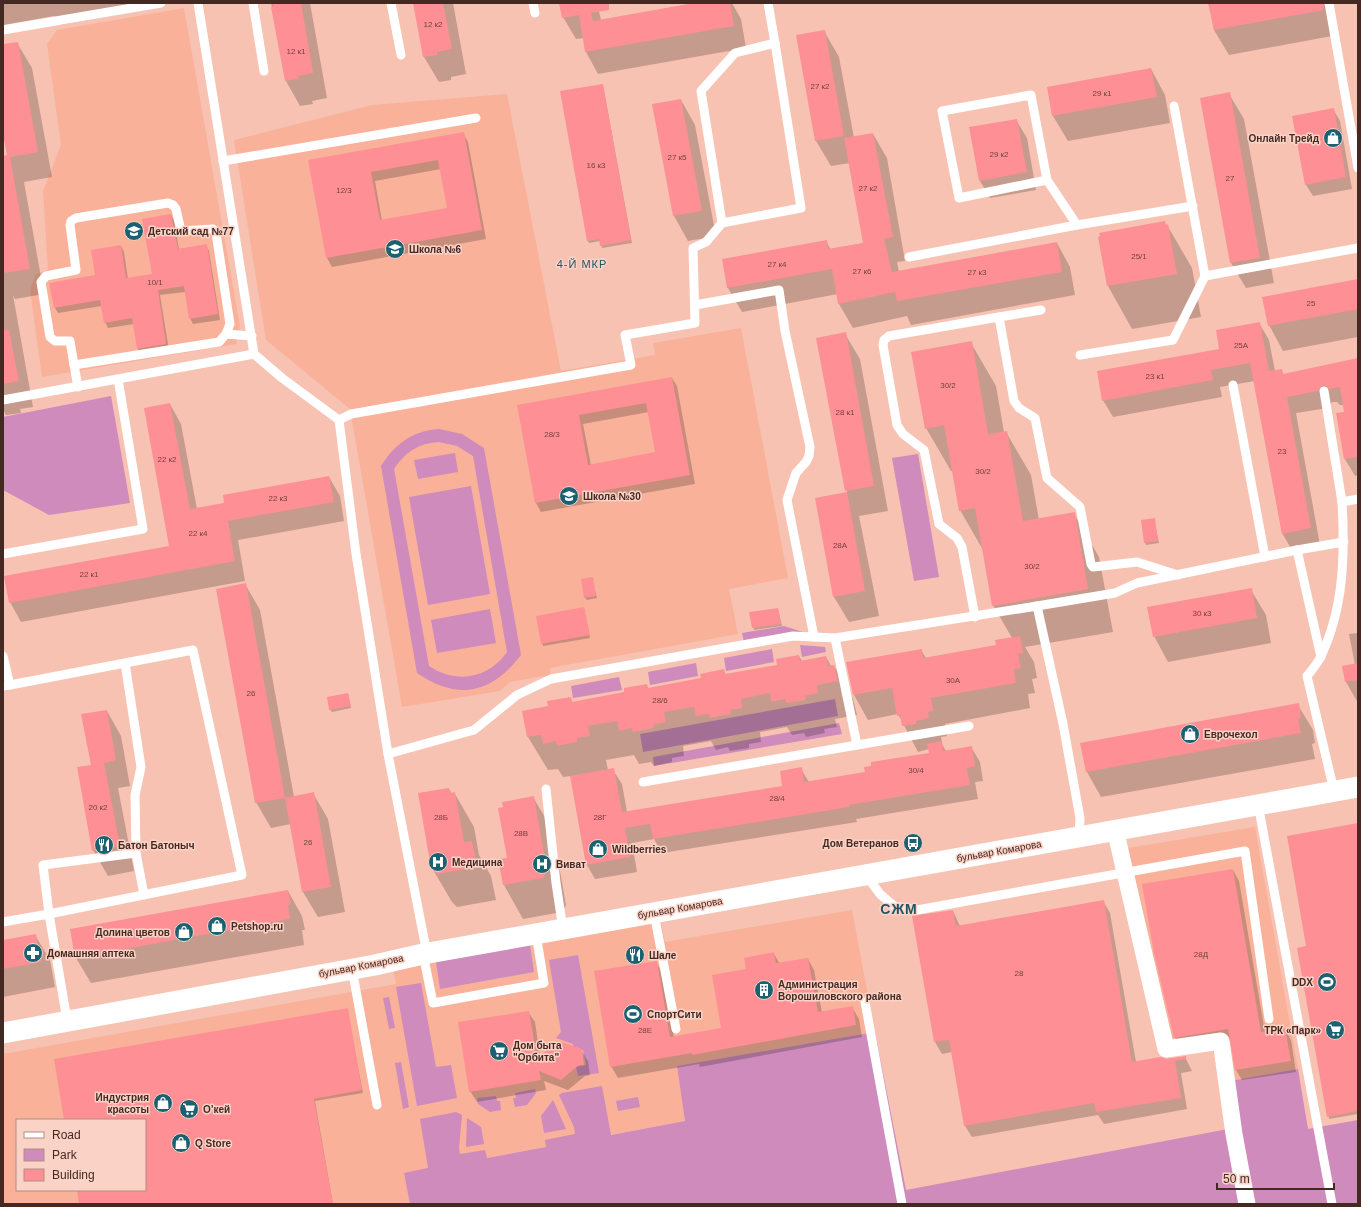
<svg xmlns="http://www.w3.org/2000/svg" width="1361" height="1207" font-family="Arial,sans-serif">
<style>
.built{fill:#f9b19a;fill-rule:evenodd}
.green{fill:#ce8bbb;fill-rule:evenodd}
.shadow{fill:#0003;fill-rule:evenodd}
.building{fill:#fe8f94;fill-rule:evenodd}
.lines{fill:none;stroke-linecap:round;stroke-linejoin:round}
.service{stroke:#fff;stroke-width:9}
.minor{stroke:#fff;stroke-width:17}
.tertiary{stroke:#fff;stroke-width:21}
.labels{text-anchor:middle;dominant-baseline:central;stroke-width:3;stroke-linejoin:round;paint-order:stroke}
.number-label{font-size:8px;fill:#72423e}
.poi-label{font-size:10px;font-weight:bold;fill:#432922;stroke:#fbd2c6;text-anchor:start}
.street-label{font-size:10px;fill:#432922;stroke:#fbd2c6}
.neighbourhood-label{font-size:11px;letter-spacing:1px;fill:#205563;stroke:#fbd2c6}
.district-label{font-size:14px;font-weight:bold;letter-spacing:1px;fill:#205563;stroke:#fbd2c6}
</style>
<rect width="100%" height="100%" fill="#f7c2b1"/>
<g class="built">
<path d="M184,8L240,326L236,344L42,377L30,290L36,274L48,270L43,191L61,145L47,44L57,30Z"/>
<path d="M507,94L561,371L655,355L653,343L741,328L788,578L729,589L738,634L550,668V675L510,682L500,691L402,707L350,409L266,340L234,140L372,105Z"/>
<path d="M1255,827L1298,1069L1219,1083L1211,1038L1156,1045L1122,849Z"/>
<path d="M852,910L875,1032L677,1066L685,1121L405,1173L410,1204H3V1054L396,984L392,963L660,917L665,942ZM17,1120H145V1190H17Z"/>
</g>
<g class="green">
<path d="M111,396L130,503L49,515L3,490V417Z"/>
<path d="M439,429L462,434L484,448L521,655C491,694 458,701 417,673L381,466C395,444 412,431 439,429ZM439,442L457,446L473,456L507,652C488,679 456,684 429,666L394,469C405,452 419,443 439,442Z"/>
<path d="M455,453L458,472L418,479L414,460Z"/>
<path d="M918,454L939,577L914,581L892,458Z"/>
<path d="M471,486L490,594L428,605L409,497Z"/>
<path d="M490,609L496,643L437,653L431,620Z"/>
<path d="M784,626L803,632L744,642L742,633Z"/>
<path d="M800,645L825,647L826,652L802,657Z"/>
<path d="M772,649L774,662L726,671L724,658Z"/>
<path d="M696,663L698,676L650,685L648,672Z"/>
<path d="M619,677L622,690L573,698L571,686Z"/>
<path d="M835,699L838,716L643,752L640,734Z"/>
<path d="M839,723L842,734L654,766L653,757Z"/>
<path d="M530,945L534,972L440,989L436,962Z"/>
<path d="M578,955L599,1073L578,1076L576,1067L586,1065L583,1050L574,1051L573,1044L556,1038L561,1032L549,960Z"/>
<path d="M421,983L436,1067L451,1065L457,1098L417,1106L396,987Z"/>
<path d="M389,997L395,1028L389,1029L383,998Z"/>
<path d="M875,1032L906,1190L1228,1129L1219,1083L1298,1069L1308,1129L1358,1120V1204H410L404,1173L428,1168L420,1119L456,1112L462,1115L459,1148L460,1154L485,1150L487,1158L546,1147L545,1140L575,1134L574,1127L559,1095L562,1093L602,1086L611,1135L685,1121L677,1066Z"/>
<path d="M401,1062L409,1107L403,1109L395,1063Z"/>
<path d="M535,1089L536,1093L527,1105L515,1107L513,1098H516L515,1093Z"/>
<path d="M496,1096L497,1101H500L501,1110L490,1112L478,1104L477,1098Z"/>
<path d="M638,1097L640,1107L618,1111L616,1101Z"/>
<path d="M553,1100L566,1129L544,1133L541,1116Z"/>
<path d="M467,1118L481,1127L484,1144L466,1147Z"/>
</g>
<g class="shadow">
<path d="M3,3H161L162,7L60,25L54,16L3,25Z"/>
<path d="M271,3H310L327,98L312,101L313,104L300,106L286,81Z"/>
<path d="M414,3H453L466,74L451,77V80L439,82L424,57Z"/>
<path d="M560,3H597L601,20L699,3H732L741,19L746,48L598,74L586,52L584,38L576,39L563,17Z"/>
<path d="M1209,3H1323L1327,8L1332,36L1229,55L1214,30Z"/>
<path d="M824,31L839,57L854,138L873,134L887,158L905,261L897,262L899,272L1057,243L1070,267L1075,295L911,325L907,316L853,328L839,304L838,294L742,312L728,288L723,260L826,241L831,250L864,243L850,163L831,166L816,141Z"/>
<path d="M17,43L32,68L52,177L24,182L44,294L15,299L13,295L33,407L20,409L21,413L6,415L3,409V157L8,156L3,127V48Z"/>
<path d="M1151,69L1165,95L1170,123L1068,141L1053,116Z"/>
<path d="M603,85L632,243L602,248L600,241L589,243L588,241Z"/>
<path d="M1229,94L1244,119L1274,283L1246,288L1231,263Z"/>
<path d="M681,100L695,125L716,236L688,241L674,216Z"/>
<path d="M1333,109L1340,121L1352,189L1313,196L1306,185Z"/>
<path d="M1016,120L1027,138L1036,190L990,198L980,181Z"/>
<path d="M463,133L468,142L486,239L332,267L327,258L309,161ZM441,169L448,209L382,221L375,181Z"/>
<path d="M171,215L174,221L179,249L206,245L209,251L220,320L193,324L190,318L185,292L160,295L169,350L142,354L138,349L134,324L108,328L105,322L102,306L58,313L55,308L96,276L121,246L124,252L128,279L154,275Z"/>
<path d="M1167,225L1192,268L1201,317L1132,329L1108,286Z"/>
<path d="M1358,280V337L1283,351L1269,325Z"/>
<path d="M1259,323L1269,340L1275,371L1281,370L1284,375L1356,359L1358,356V475L1355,476L1345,459L1344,405H1340L1337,402H1332L1328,408L1296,413L1320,545L1292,550L1282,533L1255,381L1220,387L1222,397L1113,417L1103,400L1220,350Z"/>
<path d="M845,334L860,359L888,511L859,516L879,616L849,622L834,597L816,499L847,493Z"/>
<path d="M971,343L996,386L1004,432H1006L1031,475L1039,520L1074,514L1099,557L1113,632L1025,647L1034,662L1037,678L1032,679L1035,693L1028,694L1030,708L945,724L947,736L941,737L942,744L946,751L971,747L980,762L983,781L975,782L978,799L856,819L857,822L662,853L654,839L632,843L637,872L595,879L587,865L571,776L563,777L558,769L548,770L528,737L549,707L570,698L573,703L625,693L646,685L649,689L702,679L723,670L726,675L778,666L799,656L802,661L826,657L831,666H834L853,699L857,715L835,719L837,727L824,729L825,733L806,737L804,733L792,735L787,727L760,732L761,742L749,744V748L730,751L728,747L716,750L711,741L683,746L684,756L672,758V762L654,766L651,762L639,764L634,755L606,760L608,770H613L622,784L627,812L783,787L801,769L809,782L866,773L930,754L929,749L918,752L898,714L868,720L854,695L921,650L926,658L997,646L1012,638L993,605L983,550L960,510L953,471H951L926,428Z"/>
<path d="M672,378L677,386L695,484L541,512L536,503L518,406ZM649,412L656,453L591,465L583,424Z"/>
<path d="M170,404L181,424L197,509L226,504L329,477L340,496L344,521L238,540L245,581L21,622L10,602L170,547Z"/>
<path d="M1154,519L1159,543L1146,545L1145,542Z"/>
<path d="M592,578L597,598L587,600L585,598Z"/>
<path d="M245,584L260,610L294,797L313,793L328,819L345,912L318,917L303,892L291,824L271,828L256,802Z"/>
<path d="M1251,590L1266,615L1271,643L1168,662L1154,636Z"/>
<path d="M584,608L590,638L543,646L537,617Z"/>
<path d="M778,609L782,626L754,630L751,613Z"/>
<path d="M1358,633V703L1346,682L1343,667L1355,665L1349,634Z"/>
<path d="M348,694L351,708L332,712L330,710Z"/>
<path d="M1298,705L1313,730L1315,743L1312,744L1315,759L1101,797L1087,772L1082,744Z"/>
<path d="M107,711L121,736L130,786L118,788L134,871L108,876L93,850L92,766Z"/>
<path d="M449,789L452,794H455L474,827L479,855L491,876L496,900L457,907L452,902L432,868Z"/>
<path d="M533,797L553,831L566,905L562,912L523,919L504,885L500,860L508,859Z"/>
<path d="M1358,824V1114L1329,1119L1308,947Z"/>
<path d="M1233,870L1239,881L1265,1032L1285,1029L1291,1040L1296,1072L1242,1080L1236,1070L1231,1040L1181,1048L1175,1037Z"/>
<path d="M288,891L302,916L305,930H302L304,945L91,983L76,958L71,930Z"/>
<path d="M1103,901L1110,913L1136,1062L1185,1057L1192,1071L1181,1073L1187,1109L1104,1124L1098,1115L972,1137L965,1126L952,1052L942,1054L935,1042L913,916L953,911L960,926Z"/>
<path d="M35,935L50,960L55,987L3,997V941Z"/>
<path d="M774,954L780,964L808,959L814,970L822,1013L852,1007L859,1019L862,1037L700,1067L699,1064L618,1078L611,1066L656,962L663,974L674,1038L723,1029L747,969Z"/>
<path d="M347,1009L363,1093L315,1101L333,1204H80L78,1190H145V1120H65Z"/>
<path d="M528,1012L535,1022L540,1057L581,1050L588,1061L590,1075L585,1076L568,1090L544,1081L546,1090L477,1102L470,1091Z"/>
</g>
<g class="building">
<path d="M273,3H301L313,73L298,76L299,79L285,81L271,7H274Z"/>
<path d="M413,3H443L452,49L437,52V55L423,57Z"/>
<path d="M559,3H609V10L591,13L593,21L694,3H730L734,26L585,52L579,15L562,18Z"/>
<path d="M1208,3H1323L1324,10L1214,30Z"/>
<path d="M825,30L844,136L815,141L796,35Z"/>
<path d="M18,42L38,152L10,157L30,269L3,273V156L7,155L3,133V44Z"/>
<path d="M1151,68L1157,97L1052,116L1047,87Z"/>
<path d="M603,84L631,240L600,246L599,239L587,241L560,91Z"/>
<path d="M1230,92L1260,258L1230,263L1200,98Z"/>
<path d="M681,99L702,211L673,216L652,104Z"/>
<path d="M1334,108L1346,177L1305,185L1292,116Z"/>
<path d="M1017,119L1027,172L979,181L969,127Z"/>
<path d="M464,132L482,230L326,258L308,160ZM438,160L447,208L380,220L371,172Z"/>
<path d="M873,133L893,237L884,239L892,272L1057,242L1062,272L897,301L895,292L838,304L832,269L727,288L722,259L827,240L828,249L863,243L844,138Z"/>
<path d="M171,214L178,249L207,244L218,314L189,319L184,286L158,290L166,344L137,349L132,318L104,323L100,300L54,308L49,283L95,275L91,250L121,245L126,278L152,274L142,219Z"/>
<path d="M1165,221L1166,225L1168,224L1177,274L1107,286L1098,237L1100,236L1099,233Z"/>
<path d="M1358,279V309L1268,326L1262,297Z"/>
<path d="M1260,322L1269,371L1282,369L1283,374L1358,358V457L1344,459L1336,413L1344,412L1340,387L1329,389L1326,386L1323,385L1318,391L1287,397L1311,528L1282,534L1250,363L1211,370L1213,380L1102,401L1097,371L1219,349L1216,330Z"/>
<path d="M3,330H9L19,381L3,384Z"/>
<path d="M846,332L874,486L845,491L816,338Z"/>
<path d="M972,341L988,434L1007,431L1023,521L1075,512L1088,589L992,606L975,508L959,511L944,425L925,429L911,352Z"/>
<path d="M672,377L690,475L535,503L517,405ZM646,403L655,452L588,465L579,415Z"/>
<path d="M170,403L190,509L224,503L223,495L329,476L334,502L228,521L235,561L9,603L4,576L169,546L144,408Z"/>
<path d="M847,492L865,591L833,597L815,498Z"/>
<path d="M1155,518L1158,541L1144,543L1141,520Z"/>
<path d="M593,577L596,596L584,598L581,579Z"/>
<path d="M246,583L285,798L255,803L216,589Z"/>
<path d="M1252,588L1257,618L1153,637L1147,607Z"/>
<path d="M584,607L590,635L541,644L536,616Z"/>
<path d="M778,608L781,624L752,628L749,612Z"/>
<path d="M1020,636L1023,653L1018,654L1021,668L1014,669L1016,683L931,698L933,711L928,712L929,718L916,721V724L902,726L900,715L897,716L892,688L853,695L846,662L922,649L923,658L996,645L995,640Z"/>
<path d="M799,655L800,661L826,656L828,666L834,665L838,681L817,685L818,693L805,696L806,700L786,703L785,699L771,702L770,693L741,699L742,708L730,710L731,714L710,718L709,714L696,716L694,707L664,712L666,722L653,725L654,728L633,732L632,728L619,731L617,721L588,726L590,736L577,738V742L557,746L556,741L543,744L541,735L527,737L522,711L548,706L547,701L571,697L572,702L624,692V688L647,684L648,688L701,678L700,674L724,669L725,674L777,665L776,659Z"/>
<path d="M1358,663V680L1345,682L1342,666Z"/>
<path d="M348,693L351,706L329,710L327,697Z"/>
<path d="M1299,703L1301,718L1298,719L1301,733L1086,772L1080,743Z"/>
<path d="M107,710L116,760L104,763L120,846L92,851L77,767L91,765L81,714Z"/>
<path d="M942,741L943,751L972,746L975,766L967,768L970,785L849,805V807L653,839L650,824L625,828L630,857L586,865L570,776L614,768L622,812L782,786L780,771L802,767L804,782L865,772L864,767L871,766V762L929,753L927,744Z"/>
<path d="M449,788L450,793L455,792L464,842L472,841L477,867L437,874L431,868L418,793Z"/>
<path d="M314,792L331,887L302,892L285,798Z"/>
<path d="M534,796L547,871L543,878L503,885L498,859L507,858L498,808L503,807L502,802Z"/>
<path d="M1358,823V1111L1327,1117L1297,948L1306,946L1287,836Z"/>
<path d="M1233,869L1261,1032L1285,1028L1291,1061L1235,1070L1228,1029L1174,1038L1154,953L1142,884Z"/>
<path d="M288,890L291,904L288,905L290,919L75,958L70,929Z"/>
<path d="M1104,900L1132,1062L1160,1057L1167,1059L1186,1056V1059L1175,1061L1181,1098L1096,1112L1094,1103L964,1126L949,1040L934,1042L912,916L953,910L956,926Z"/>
<path d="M36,934L41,962L3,969V940Z"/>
<path d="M774,952L776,963L808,958L818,1012L853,1006L856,1025L692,1055V1053L610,1067L594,971L657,961L670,1037L721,1028L712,975L746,969L744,958Z"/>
<path d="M348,1008L362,1090L314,1099L333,1204H79L77,1190H145V1120H64L54,1059Z"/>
<path d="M529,1011L537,1058L559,1041L582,1049L584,1065H579L561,1080L539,1071L541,1080L469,1092L458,1022Z"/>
</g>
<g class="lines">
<g class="service">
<path d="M198,3L254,354L282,378L339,420L356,554L388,754L427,954"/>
<path d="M253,3L264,71"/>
<path d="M391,3L401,55"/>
<path d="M533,3L535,13"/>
<path d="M1329,3L1358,168"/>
<path d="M3,30L161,3"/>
<path d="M1174,106L1205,276L1358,248"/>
<path d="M223,161L476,118"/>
<path d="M1047,180L959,198L942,111L1031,95L1047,180L1077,225"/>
<path d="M722,223L701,91L735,53L775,43L768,3"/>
<path d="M909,257L1077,225L1193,206"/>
<path d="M695,305L779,290L785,331L810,447L809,456L806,462L796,473L787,500L814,637"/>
<path d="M999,317L1041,310"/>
<path d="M226,334L230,324L216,233L213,229L181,231L176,209L173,205L168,203L76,218L71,221L70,225L76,270L46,276L41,282L50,337L55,341H70L74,365L219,342L226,334L252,336"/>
<path d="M1080,355L1173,340L1205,276"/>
<path d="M74,365L78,387"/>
<path d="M1233,385L1265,557"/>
<path d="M1324,391L1342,502"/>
<path d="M3,400L254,354"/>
<path d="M339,420L351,414L631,365L625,335L695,323L693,248L706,242L722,223L801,208L775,43"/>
<path d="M1297,550L1344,542"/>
<path d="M3,554L143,529L118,379"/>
<path d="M1037,606L1115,593L1137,583L1297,550L1321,657"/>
<path d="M975,617L962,547L957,538L939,524L924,450L903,434L897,425L883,345L884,340L889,336L999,317L1014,401L1019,408L1035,418L1047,478L1080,507L1091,564L1093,567L1137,562L1178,575"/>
<path d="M835,638L857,745L969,726"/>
<path d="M3,656L10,685"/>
<path d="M3,686L10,685L193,650L242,875L49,914L43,865L136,853L135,795L141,767L125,663"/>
<path d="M388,754L474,730L517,695L551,679L793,636L835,638L1037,606L1063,724L1080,818L1079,836"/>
<path d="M643,782L857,745"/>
<path d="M546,789L556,883L563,929"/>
<path d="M1334,791L1307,676C1312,670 1318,663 1321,656C1344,608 1345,554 1342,502L1358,499"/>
<path d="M1258,804L1332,1204"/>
<path d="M136,853L144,895"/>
<path d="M866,875L880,894L894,906L917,910L1245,851L1269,1019"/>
<path d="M654,913L676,1029"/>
<path d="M3,922L49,914L67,1020"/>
<path d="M423,954L433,1003L544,983L536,934"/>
<path d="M352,969L377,1105"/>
<path d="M865,1002L902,1204"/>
</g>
<path class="minor" d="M1115,829L1166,1049L1221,1041L1234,1134L1247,1204"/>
<path class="tertiary" d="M3,1033L375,965L423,954L1358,787"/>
</g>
<defs>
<symbol id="shop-disc" viewBox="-11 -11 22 22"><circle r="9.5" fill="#1b6172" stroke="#fbd2c6"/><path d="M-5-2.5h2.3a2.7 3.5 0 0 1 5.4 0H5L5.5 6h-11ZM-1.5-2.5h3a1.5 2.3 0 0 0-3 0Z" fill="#fff"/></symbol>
<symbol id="school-disc" viewBox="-11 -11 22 22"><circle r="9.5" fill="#1b6172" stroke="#fbd2c6"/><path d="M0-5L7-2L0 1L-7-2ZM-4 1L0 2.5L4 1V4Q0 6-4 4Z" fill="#fff"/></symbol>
<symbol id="bus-disc" viewBox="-11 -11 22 22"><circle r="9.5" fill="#1b6172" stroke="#fbd2c6"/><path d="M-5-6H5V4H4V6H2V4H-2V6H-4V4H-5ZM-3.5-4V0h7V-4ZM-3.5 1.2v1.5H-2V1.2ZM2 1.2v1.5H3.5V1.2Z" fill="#fff"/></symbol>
<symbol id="restaurant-disc" viewBox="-11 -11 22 22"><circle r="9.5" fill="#1b6172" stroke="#fbd2c6"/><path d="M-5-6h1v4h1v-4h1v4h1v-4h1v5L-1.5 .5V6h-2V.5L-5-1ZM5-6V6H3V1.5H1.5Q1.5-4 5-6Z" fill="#fff"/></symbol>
<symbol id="hospital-disc" viewBox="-11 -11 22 22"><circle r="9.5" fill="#1b6172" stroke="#fbd2c6"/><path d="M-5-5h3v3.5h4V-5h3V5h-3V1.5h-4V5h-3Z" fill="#fff"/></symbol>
<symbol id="pharmacy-disc" viewBox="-11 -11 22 22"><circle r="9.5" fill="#1b6172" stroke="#fbd2c6"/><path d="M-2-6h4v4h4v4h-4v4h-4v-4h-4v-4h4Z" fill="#fff"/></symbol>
<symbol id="stadium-disc" viewBox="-11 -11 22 22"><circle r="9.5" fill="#1b6172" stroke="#fbd2c6"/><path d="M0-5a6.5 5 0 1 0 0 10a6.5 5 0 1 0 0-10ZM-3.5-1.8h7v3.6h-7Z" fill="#fff"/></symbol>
<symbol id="building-disc" viewBox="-11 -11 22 22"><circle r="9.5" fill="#1b6172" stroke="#fbd2c6"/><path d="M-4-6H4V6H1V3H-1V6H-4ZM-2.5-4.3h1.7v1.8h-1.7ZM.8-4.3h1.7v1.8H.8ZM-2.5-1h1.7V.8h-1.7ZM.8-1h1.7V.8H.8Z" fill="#fff"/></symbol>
<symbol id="supermarket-disc" viewBox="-11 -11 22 22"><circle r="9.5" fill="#1b6172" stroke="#fbd2c6"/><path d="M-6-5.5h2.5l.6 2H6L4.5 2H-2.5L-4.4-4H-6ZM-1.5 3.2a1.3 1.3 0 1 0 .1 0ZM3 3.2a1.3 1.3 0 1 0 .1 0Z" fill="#fff"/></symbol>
</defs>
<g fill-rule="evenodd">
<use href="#shop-disc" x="1322" y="127" width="22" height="22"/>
<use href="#school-disc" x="123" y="220" width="22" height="22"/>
<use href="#school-disc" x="384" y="238" width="22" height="22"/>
<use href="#school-disc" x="558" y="485" width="22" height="22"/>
<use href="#shop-disc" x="1179" y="723" width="22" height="22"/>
<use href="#bus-disc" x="902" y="832" width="22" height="22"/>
<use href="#restaurant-disc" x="93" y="834" width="22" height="22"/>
<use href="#shop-disc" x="587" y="838" width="22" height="22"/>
<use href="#hospital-disc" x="427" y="851" width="22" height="22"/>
<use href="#hospital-disc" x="531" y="853" width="22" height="22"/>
<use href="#shop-disc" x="206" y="915" width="22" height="22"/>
<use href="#shop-disc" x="173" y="921" width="22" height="22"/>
<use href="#pharmacy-disc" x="22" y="942" width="22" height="22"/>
<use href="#restaurant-disc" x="624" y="944" width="22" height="22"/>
<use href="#stadium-disc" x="1316" y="971" width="22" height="22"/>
<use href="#building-disc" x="753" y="979" width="22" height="22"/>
<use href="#stadium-disc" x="622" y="1003" width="22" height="22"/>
<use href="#supermarket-disc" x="1324" y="1019" width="22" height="22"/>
<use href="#supermarket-disc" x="488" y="1040" width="22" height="22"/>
<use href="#shop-disc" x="152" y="1092" width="22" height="22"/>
<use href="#supermarket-disc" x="178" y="1098" width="22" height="22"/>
<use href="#shop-disc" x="170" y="1132" width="22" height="22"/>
</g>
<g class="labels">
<g class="number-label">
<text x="433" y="24">12 к2</text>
<text x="296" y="51">12 к1</text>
<text x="820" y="86">27 к2</text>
<text x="1102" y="93">29 к1</text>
<text x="999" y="154">29 к2</text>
<text x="677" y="157">27 к5</text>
<text x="596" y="165">16 к3</text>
<text x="1230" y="178">27</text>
<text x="868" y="188">27 к2</text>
<text x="344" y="190">12/3</text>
<text x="1139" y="256">25/1</text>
<text x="777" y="264">27 к4</text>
<text x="862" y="271">27 к6</text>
<text x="977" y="272">27 к3</text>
<text x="155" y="282">10/1</text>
<text x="1311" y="303">25</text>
<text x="1241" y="345">25А</text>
<text x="1155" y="376">23 к1</text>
<text x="948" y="385">30/2</text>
<text x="845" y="412">28 к1</text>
<text x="552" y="434">28/3</text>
<text x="1282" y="451">23</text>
<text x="167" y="459">22 к2</text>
<text x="983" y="471">30/2</text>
<text x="278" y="498">22 к3</text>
<text x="198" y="533">22 к4</text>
<text x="840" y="545">28А</text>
<text x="1032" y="566">30/2</text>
<text x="89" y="574">22 к1</text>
<text x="1202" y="613">30 к3</text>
<text x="953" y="680">30А</text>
<text x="251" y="693">26</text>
<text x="660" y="700">28/6</text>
<text x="916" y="770">30/4</text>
<text x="777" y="798">28/4</text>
<text x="98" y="807">20 к2</text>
<text x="441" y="817">28Б</text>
<text x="600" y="817">28Г</text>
<text x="521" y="833">28В</text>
<text x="308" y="842">26</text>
<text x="1201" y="954">28Д</text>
<text x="1019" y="973">28</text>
<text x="645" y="1030">28Е</text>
</g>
<g class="poi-label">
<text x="1319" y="138" text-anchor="end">Онлайн Трейд</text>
<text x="148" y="231">Детский сад №77</text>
<text x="409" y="249">Школа №6</text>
<text x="583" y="496">Школа №30</text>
<text x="1204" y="734">Еврочехол</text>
<text x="899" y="843" text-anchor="end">Дом Ветеранов</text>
<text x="118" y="845">Батон Батоныч</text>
<text x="612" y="849">Wildberries</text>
<text x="452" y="862">Медицина</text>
<text x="556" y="864">Виват</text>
<text x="231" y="926">Petshop.ru</text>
<text x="170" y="932" text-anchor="end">Долина цветов</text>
<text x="47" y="953">Домашняя аптека</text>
<text x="649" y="955">Шале</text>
<text x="1313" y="982" text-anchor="end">DDX</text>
<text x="778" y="984">Администрация<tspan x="778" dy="12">Ворошиловского района</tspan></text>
<text x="647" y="1014">СпортСити</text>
<text x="1321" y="1030" text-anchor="end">ТРК «Парк»</text>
<text x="513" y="1045">Дом быта<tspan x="513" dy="12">"Орбита"</tspan></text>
<text x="149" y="1097" text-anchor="end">Индустрия<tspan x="149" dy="12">красоты</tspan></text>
<text x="203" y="1109">О’кей</text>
<text x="195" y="1143">Q Store</text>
</g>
<g class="street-label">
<text transform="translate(999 851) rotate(-10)">бульвар Комарова</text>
<text transform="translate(680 908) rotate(-10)">бульвар Комарова</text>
<text transform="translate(361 966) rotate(-11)">бульвар Комарова</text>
</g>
<g class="neighbourhood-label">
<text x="582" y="264">4-Й МКР</text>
</g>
<g class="district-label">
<text x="899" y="909">СЖМ</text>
</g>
</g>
<rect width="1361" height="1207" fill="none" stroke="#432922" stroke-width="8"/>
<rect x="16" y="1119" width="130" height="72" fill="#fbd2c6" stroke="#b18e84"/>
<rect x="24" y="1132" width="20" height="6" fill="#ffffff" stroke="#b18e84"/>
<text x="52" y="1139" font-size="12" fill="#432922">Road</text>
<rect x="24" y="1149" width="20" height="12" fill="#ce8bbb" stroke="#b18e84"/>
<text x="52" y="1159" font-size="12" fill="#432922">Park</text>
<rect x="24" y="1169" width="20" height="12" fill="#fe8f94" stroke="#b18e84"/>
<text x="52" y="1179" font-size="12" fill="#432922">Building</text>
<path d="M1217 1183v6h117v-6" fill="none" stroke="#432922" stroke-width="2"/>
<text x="1223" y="1183" font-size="12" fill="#432922" stroke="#fbd2c6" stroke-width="3" paint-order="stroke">50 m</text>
</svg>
